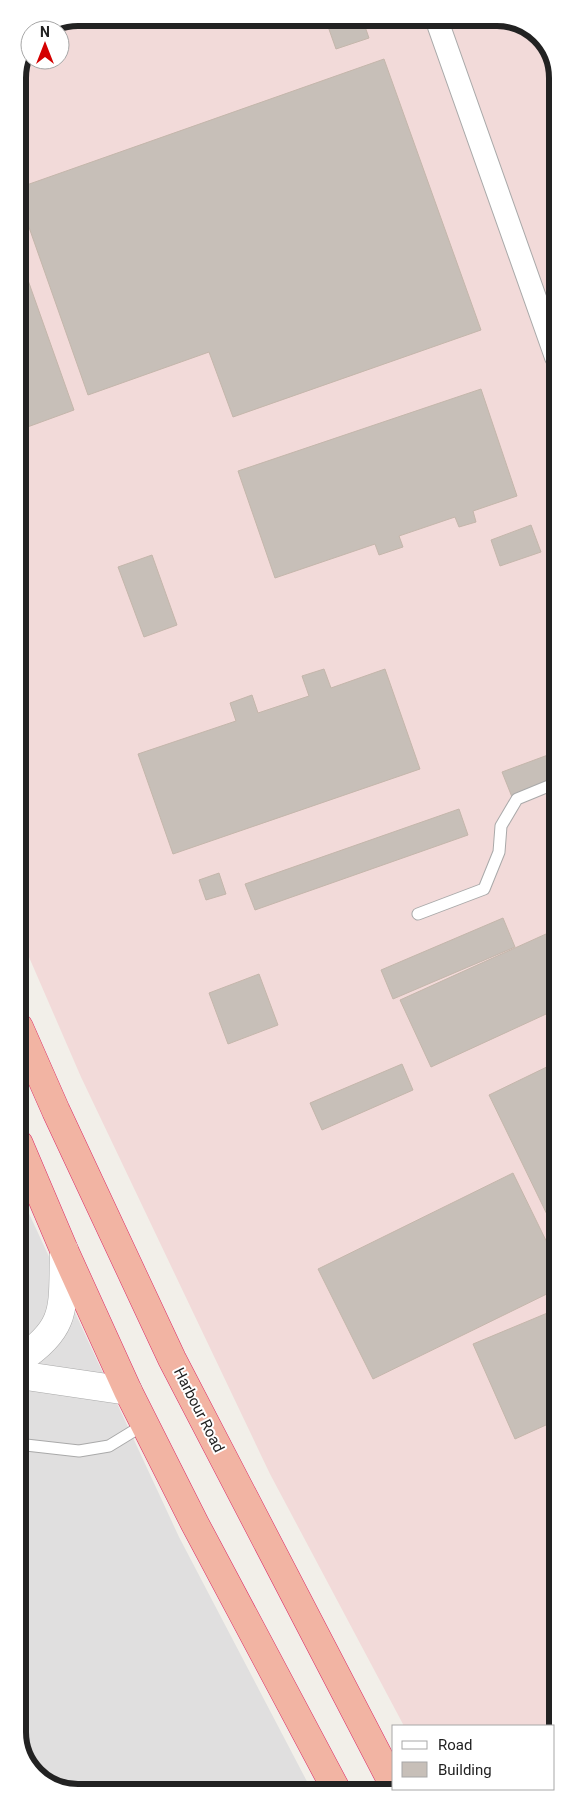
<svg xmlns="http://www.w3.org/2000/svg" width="575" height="1810" font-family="Roboto,sans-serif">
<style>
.residential{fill:#e0dfdf}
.commercial{fill:#f2dad9}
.building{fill:#c7bfb8;stroke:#c4b6ab}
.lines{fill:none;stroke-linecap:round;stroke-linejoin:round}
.service-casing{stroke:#a9a9a9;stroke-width:13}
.minor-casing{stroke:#a9a9a9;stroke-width:24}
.tertiary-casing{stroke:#a9a9a9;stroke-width:29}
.trunk-casing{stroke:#dc2a67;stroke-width:29}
.service{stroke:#fff;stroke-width:11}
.minor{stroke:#fff;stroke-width:22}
.tertiary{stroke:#fff;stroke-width:28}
.trunk{stroke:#f2b4a3;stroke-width:28}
.labels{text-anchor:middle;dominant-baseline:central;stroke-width:4;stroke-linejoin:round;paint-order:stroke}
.street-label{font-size:15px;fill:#222;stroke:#fff}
.rim{fill:none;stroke:#222;stroke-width:6}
</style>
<rect width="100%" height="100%" fill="#f2efe9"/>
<path class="residential" d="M19,1192L179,1537L312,1791L74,1792L38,1778L20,1747Z"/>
<path class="commercial" d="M79,18H501L537,32L555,63L557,1732L554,1743V1726H404L270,1474L81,1077L19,934L18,75L30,47V60H60V30H48Z"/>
<g class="building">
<path d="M325,18H362L369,38L336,49Z"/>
<path d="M384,59L481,330L233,417L209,352L88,395L18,196V188Z"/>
<path d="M18,252L74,410L22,429L18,418Z"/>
<path d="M481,389L517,496L473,511L476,522L459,527L455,517L399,536L403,547L379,555L375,544L275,578L238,471Z"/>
<path d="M20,478L26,494L18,497V479Z"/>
<path d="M531,525L541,552L500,566L491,540Z"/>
<path d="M152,555L177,625L144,637L118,567Z"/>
<path d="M324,669L331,688L385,669L420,769L173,854L138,754L236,721L230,703L252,695L258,713L309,696L302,676Z"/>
<path d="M556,752V780L512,797L502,772Z"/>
<path d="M459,809L468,835L255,910L245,884Z"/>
<path d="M219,873L226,894L206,900L199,880Z"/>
<path d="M503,918L515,947L393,999L381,970Z"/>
<path d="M557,929V1009L431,1067L400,1000Z"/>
<path d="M259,974L278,1025L228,1044L209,993Z"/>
<path d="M557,1062V1235L489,1095Z"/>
<path d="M402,1064L413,1090L322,1130L310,1103Z"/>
<path d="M513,1173L557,1263V1289L373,1379L318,1269Z"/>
<path d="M557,1309V1420L515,1439L473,1344Z"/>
<rect x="19" y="1549" width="9" height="53"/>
</g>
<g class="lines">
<defs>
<g id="service">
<path d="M418,914L484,889L499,852L501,826L517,799L556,783"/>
<path d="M19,1442L26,1445L79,1451L109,1446L145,1424"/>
</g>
<path id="minor" d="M436,18L556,357"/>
<g id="tertiary">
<path d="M19,1360C70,1327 62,1305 64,1250"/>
<path d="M19,1375L128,1391"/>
</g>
<g id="trunk">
<path d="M19,1027L56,1111L172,1359L394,1786"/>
<path d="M19,1144L64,1250L128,1391L195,1524L337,1791"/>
</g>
</defs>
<use href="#service" class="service-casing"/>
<use href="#minor" class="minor-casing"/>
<use href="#tertiary" class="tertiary-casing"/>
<use href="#trunk" class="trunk-casing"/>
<use href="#service" class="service"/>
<use href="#minor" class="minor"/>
<use href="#tertiary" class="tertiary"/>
<use href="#trunk" class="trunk"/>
</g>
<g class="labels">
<g class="street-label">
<text transform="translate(199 1410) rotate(63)">Harbour Road</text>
</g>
</g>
<path d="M0 0H575V1810H0ZM78 26H497A52 52 0 0 1 549 78V1732A52 52 0 0 1 497 1784H78A52 52 0 0 1 26 1732V78A52 52 0 0 1 78 26Z" fill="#fff" fill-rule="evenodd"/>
<path class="rim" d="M78 26H497A52 52 0 0 1 549 78V1732A52 52 0 0 1 497 1784H78A52 52 0 0 1 26 1732V78A52 52 0 0 1 78 26Z"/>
<rect x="392" y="1725" width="162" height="65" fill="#ffffff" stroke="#a7a7a7"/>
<rect x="402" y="1741" width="25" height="8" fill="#ffffff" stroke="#a7a7a7"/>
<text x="438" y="1750" font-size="15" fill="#222222">Road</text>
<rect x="402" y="1762" width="25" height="15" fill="#c7bfb8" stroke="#a7a7a7"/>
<text x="438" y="1775" font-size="15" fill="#222222">Building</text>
<g transform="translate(45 45)"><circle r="24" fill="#ffffff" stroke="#a7a7a7"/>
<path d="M0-4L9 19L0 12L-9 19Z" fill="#d40000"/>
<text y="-8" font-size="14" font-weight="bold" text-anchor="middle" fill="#222222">N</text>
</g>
</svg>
